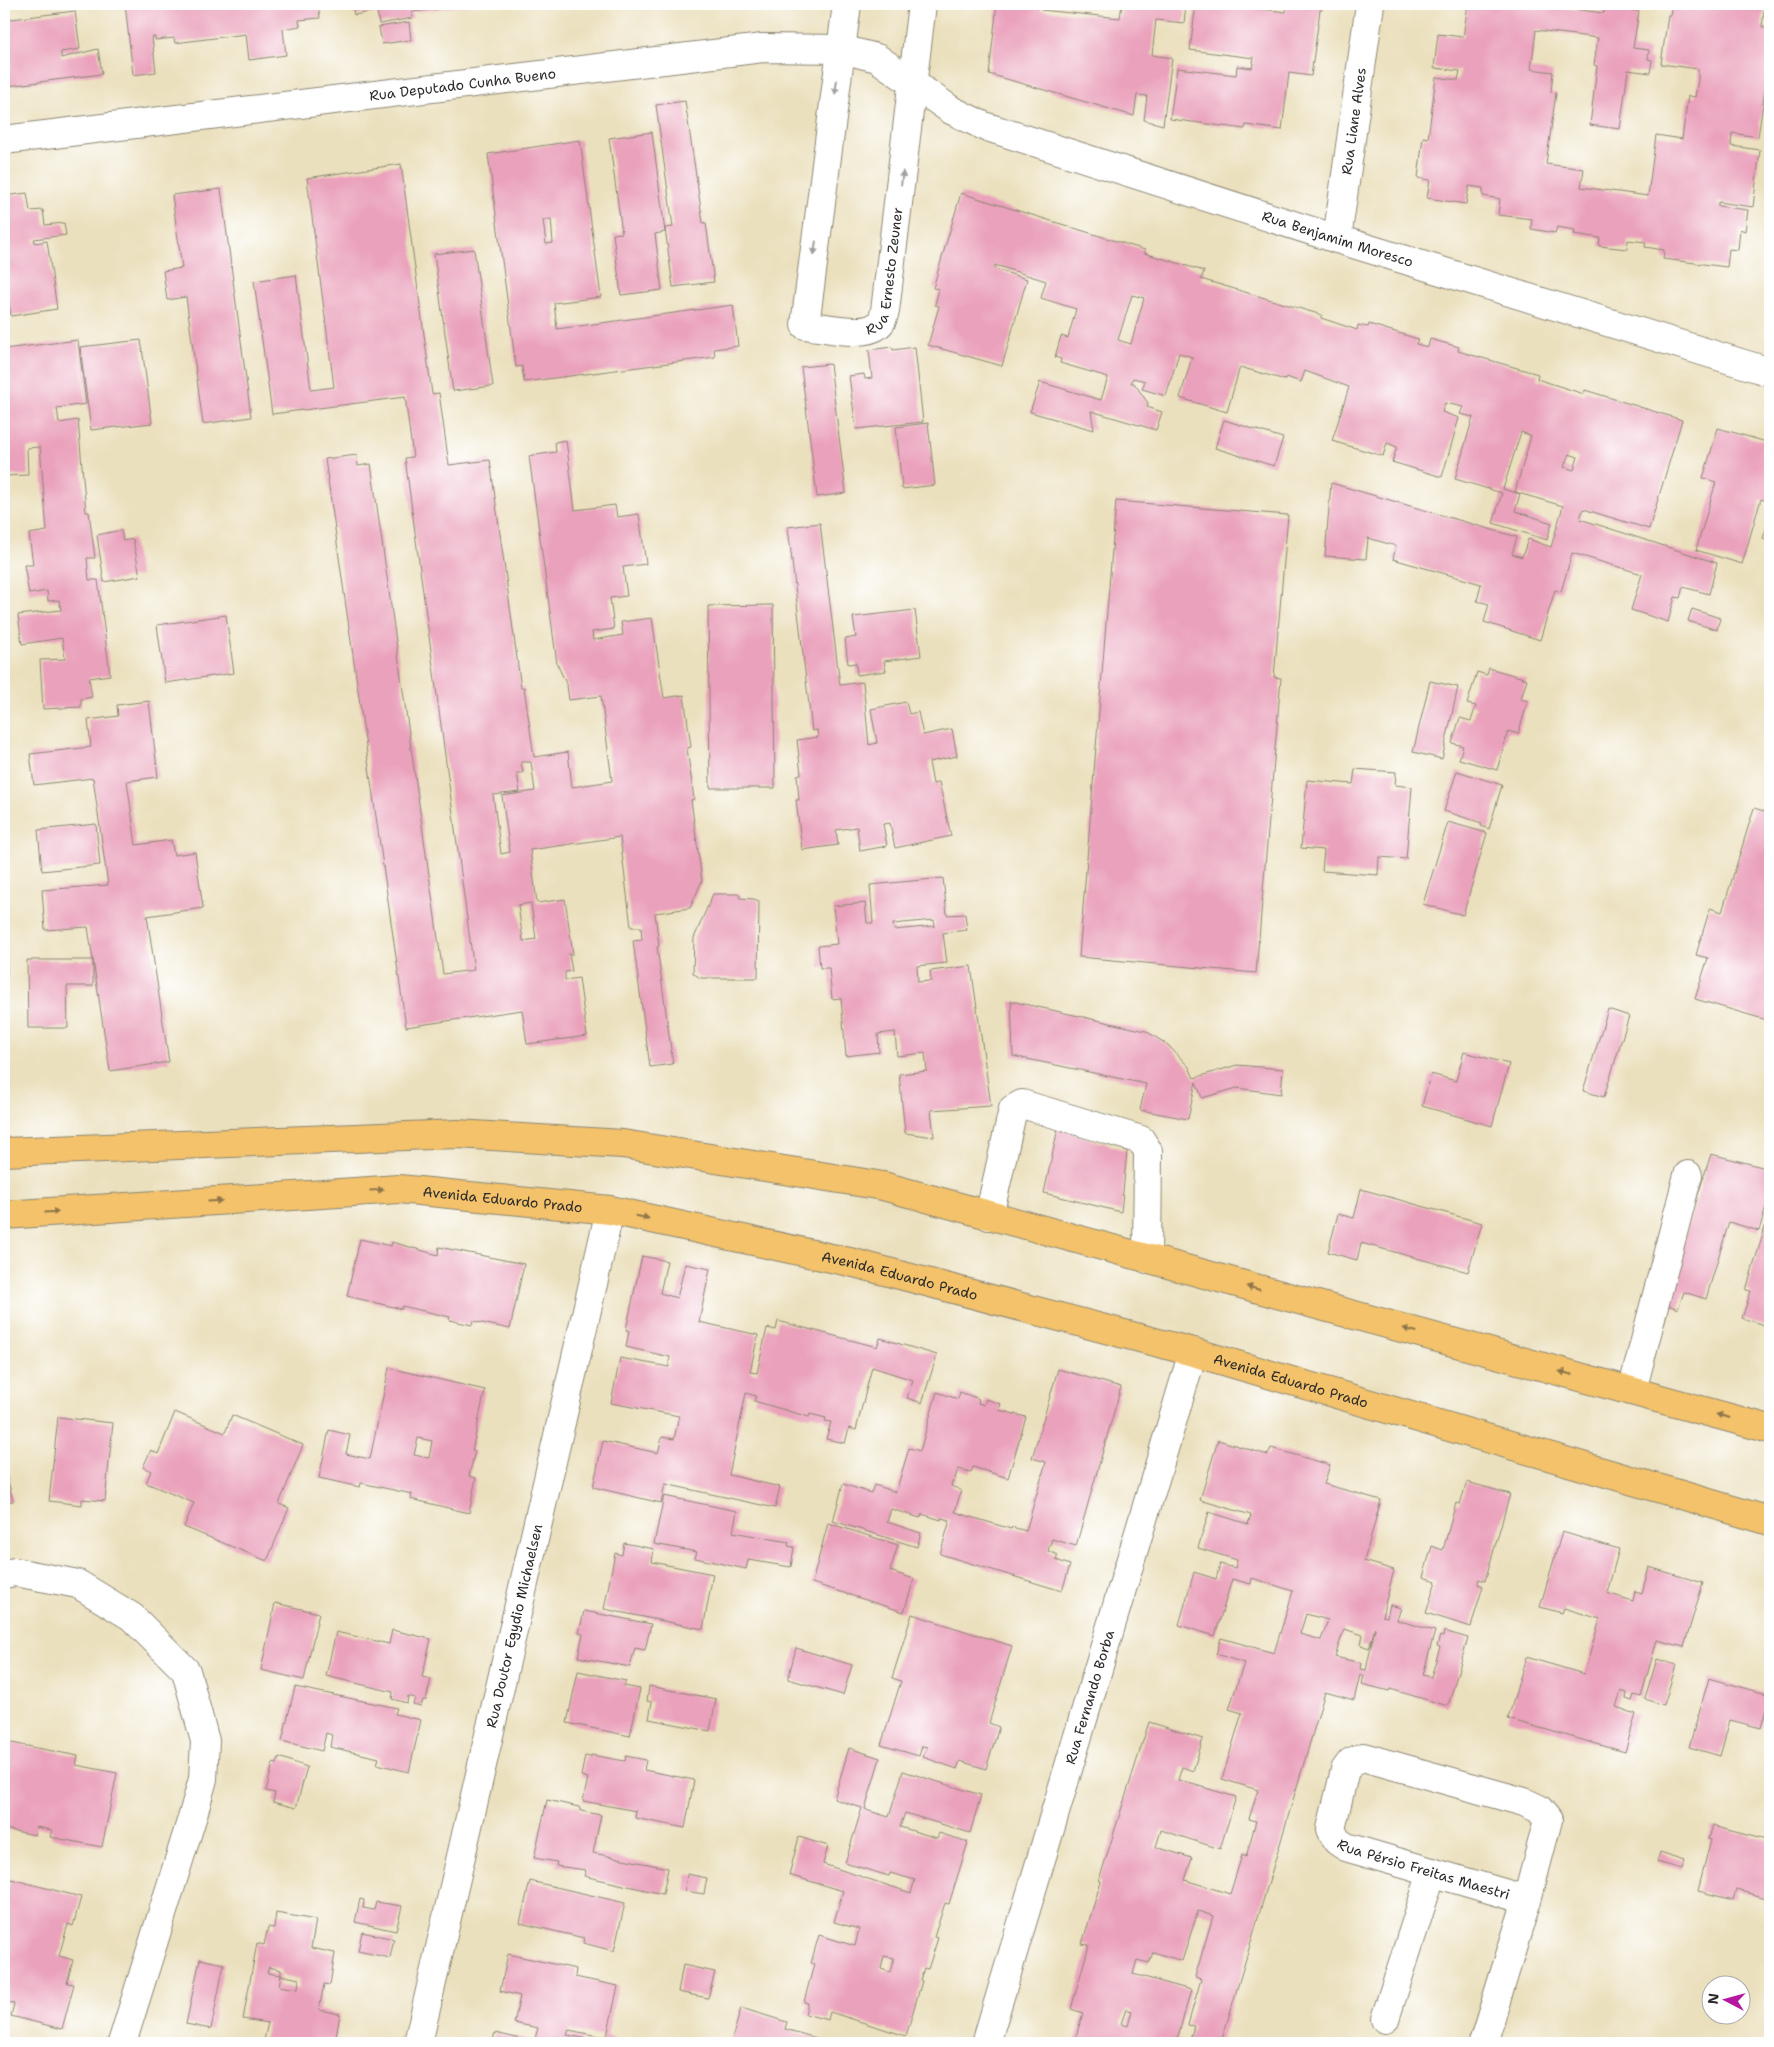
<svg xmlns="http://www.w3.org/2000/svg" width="1774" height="2047" font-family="'Shantell Sans',sans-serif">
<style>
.building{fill:#eaa1bb;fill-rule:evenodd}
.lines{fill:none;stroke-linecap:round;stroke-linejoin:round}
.minor-casing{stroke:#8b8674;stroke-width:30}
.major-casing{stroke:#8b8674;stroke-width:30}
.minor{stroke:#fff;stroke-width:28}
.major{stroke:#f3c26a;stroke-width:28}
.oneway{fill:#a0a0a0}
.oneway2{fill:#8f764a}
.labels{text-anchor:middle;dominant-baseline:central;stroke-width:4;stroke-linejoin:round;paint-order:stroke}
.street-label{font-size:14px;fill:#2b2b2b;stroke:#fff}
</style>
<rect width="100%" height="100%" fill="#fff"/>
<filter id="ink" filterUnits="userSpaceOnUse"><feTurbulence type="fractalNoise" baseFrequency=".02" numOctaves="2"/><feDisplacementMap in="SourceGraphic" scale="10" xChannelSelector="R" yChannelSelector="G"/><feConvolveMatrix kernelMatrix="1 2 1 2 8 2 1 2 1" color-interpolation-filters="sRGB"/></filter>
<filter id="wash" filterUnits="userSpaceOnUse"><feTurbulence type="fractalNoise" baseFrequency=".0096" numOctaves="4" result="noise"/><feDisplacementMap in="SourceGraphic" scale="20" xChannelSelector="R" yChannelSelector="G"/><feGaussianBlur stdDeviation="1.12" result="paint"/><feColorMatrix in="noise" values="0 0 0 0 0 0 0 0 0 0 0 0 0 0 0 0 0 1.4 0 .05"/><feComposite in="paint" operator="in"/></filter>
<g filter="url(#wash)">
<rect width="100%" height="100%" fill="#ebe0bd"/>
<g id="blocks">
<g class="building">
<path d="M125,4H318L320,18L299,20L300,26L283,29L286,55L249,60L246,34L175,43L174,38L155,40V37H152L156,72L133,75Z"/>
<path d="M352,4H468L469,5L412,12L413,18L379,24L377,11L354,15Z"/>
<path d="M997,4H1041V10L1120,18L1122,4H1186L1184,23L1156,20L1152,55L1172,58L1163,125L1144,120L1147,96L1137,95L1134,116L989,74Z"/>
<path d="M1196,4H1221L1286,12L1287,6L1279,4H1322V10H1320L1311,76L1289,73L1282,130L1246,125L1245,129L1170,119L1177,68L1236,75L1237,66L1252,68L1254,58L1190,50Z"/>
<path d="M1468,4H1558L1557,7L1604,13L1605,4H1630L1629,10L1639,11L1633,48L1649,50L1648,59L1652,60L1650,73L1628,70L1620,129L1590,125L1597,66L1594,65L1598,38L1536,30L1531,69L1553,72L1551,92L1556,93L1546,164L1584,169L1581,187L1648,196L1656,135L1682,139L1688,96L1695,97L1698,80V69L1661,64L1668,15H1670L1672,4H1765L1762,27L1770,28V90H1765L1758,137L1732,133L1731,146L1760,150L1753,207L1718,202V206L1748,210L1745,231L1740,229L1738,250L1729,249L1727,267L1663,259L1664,250L1645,247L1646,242L1628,240L1627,249L1599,246L1600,238L1574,234L1575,230L1557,227L1555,233L1531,229L1532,219L1498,215L1500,199L1483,196V188L1469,186L1466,204L1427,198L1430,180L1418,178L1423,137L1428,138L1436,77L1458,80L1460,71L1434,68L1438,34L1463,37Z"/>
<path d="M75,11L80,49L61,52V58L98,49L102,74L8,86L6,65H4V20Z"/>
<path d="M409,22L411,40L382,44L379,27Z"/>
<path d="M685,101L703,223H706L714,282L673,287L665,228L673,227L656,105Z"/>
<path d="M652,132L665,232L655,234L662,290L621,295L613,234L622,233L609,138Z"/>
<path d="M580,140L601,297L554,303L557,329L733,305L738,346L714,349L715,357L524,382L522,366L516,367L488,154ZM551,219L553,243L546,244L543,220Z"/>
<path d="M401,164L432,394L439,393L449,465L490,460L521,688L524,687L534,757L568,752L572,787L612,781L601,696L569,700L567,685L557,664L529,456L556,452L555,442L566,440L575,510L615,505L617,517L639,514L646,564L623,567L627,596L610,598L614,629L592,632L593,640L623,635L621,622L652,618L664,698L684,695L691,747L687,748L694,799L691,800L702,881L690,908L655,913L659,946L657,947L673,1064L650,1067L633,941L642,940L641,927H631L620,837L530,850L537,903L565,899L573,954H569L572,971L565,972V980L579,978L587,1036L527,1044L522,1010L406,1027L325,459L357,455L358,466L371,464L443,974L474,970L405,458L413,457L405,397L272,414L254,281L296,275L311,390L334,387L307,178ZM521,762H531L535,791L502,796L510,852L501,854L493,795L520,792L517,773H523ZM531,903L536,939L523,941L518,905Z"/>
<path d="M221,189L251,417L203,424L186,297L167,300L163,271L182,268L172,195Z"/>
<path d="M27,193L30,211L43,210L45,225L64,223L66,235L34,239L35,243L47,241L57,309L11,316L4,268V196Z"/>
<path d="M961,193L1145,250L1144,253L1204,271L1201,279L1322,315L1321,318L1357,330L1358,325L1368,327L1369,324L1418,339L1416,344L1428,347L1430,339L1459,347L1458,351L1538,374L1537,379L1584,394L1585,390L1682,420L1649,529L1583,509L1580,519L1717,563L1709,594L1683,587L1680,598L1675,597L1668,622L1631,610L1642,574L1572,553L1561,592L1555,590L1540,640L1484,622L1489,604L1477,601L1481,584L1393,559L1396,546L1368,538L1366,559L1325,556L1331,483L1517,537L1512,554L1522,557L1528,539L1551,547L1563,506L1515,492L1531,436L1521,432L1503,489L1520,494L1515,511L1552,523L1547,540L1493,523L1502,493L1455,479L1473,417L1460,414L1463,407L1445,403L1442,412L1459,418L1442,477L1392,462L1397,447L1387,443L1383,456L1332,441L1349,387L1305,371L1301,382L1286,377L1285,380L1240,367L1227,412L1180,398L1192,357L1179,353L1166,396L1142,389L1145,381L1133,378L1131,383H1134L1148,403L1147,407L1162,412L1156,430L1091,411L1094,430L1030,412L1040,382L1101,400L1108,377L1060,363L1061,359L1055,357L1061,336L1068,338L1076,309L1041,298L1046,281L995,265V269L1027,279L1002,366L928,345L939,306L935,305L939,289L933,288ZM1132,295L1144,298L1131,344L1118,340ZM1569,454L1578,457L1574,470L1564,467Z"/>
<path d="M474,249L493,386L453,391L434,254Z"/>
<path d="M78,340L86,404L57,408L59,423L78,420L86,512H89L95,558H87L89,580H98L110,675L89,678L92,697L81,699V707L43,709L40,660L65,659L62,638L22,644L18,615L61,610L59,600L48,601L47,591L29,594L24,565H33L29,534L47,531L40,447L27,448L28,475L4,476V349Z"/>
<path d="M141,340L152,423L91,430L80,347Z"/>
<path d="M892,347L893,350L915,347L923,422L856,429L849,376L864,374L865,379L872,378L869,350Z"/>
<path d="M830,364L846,493L817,497L801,367Z"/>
<path d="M1224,420L1283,438L1274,466L1215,448Z"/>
<path d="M928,423L935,485L902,489L896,427Z"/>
<path d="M1718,428L1770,443V502L1761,499L1742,564L1696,550L1716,482L1703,478Z"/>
<path d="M1116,501L1288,515L1274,677L1281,678L1256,973L1079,957Z"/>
<path d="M1770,517V540L1763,538Z"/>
<path d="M820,523L840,685L863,682L869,745L877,743L871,709L906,702L909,714L918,712L923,735L952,729L957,756L929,762L933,784L939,782L951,836L895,848L890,823L883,824L887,846L860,851L857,827L836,830L838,845L802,850L796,800H799L797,775L801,774L797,740L818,737L817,730L812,731L788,527Z"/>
<path d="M121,530L123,541L133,539L140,576L104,582L97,535Z"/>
<path d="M773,605L775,788H710L708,606Z"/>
<path d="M1692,609L1720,618L1717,630L1688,621Z"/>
<path d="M915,610L921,656L884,661L886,671L857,675L856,663L848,664L845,639L856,637L853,617Z"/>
<path d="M226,615L234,673L165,683L157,625Z"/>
<path d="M1489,668L1527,679L1521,699L1528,701L1518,734L1508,731L1497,770L1459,759L1463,746L1452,743L1460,718L1471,721L1476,706L1467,704L1477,672L1487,675Z"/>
<path d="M1430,681L1458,687L1442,759L1413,752Z"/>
<path d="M149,701L158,777L127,781L136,845L171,840L174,855L195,852L203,908L147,916L169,1062L110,1071L93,960V986H67L68,1028H28L27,960H93L88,927L45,930L42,890L108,885L93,778L34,785L30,754L91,747L88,720L118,716L117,705Z"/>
<path d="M1355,769L1396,772L1395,785L1412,787L1406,859L1379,857L1378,875L1322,871L1324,850L1301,848L1307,780L1353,784Z"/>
<path d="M1457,771L1502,785L1489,829L1481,826L1482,823L1444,811Z"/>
<path d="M1754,808L1770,813V1021L1695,999L1708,958L1696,955L1710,908L1722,912Z"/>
<path d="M1448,822L1487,833L1463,915L1423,904Z"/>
<path d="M96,824L100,865L42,871L38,830Z"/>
<path d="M4,846L7,977H4Z"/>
<path d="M943,878L947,915L965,914L967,930L943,933L947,963L917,966L918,982L931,981L930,971L971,966L991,1106L931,1110L934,1137L905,1133L899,1074L927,1071L925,1053L897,1056L895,1032L878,1034L879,1052L846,1056L841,998L832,999L829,968H820L818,946L837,944L833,906L865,903L867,923H873L870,885ZM934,920L935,926L894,930L893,924Z"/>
<path d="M713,894H740V898L754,899L759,901L758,978H700L693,973L694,938Z"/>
<path d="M1011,1001L1146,1031L1168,1045L1189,1067L1194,1078L1237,1065L1283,1069L1281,1094L1237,1088L1202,1098L1196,1082L1188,1119L1140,1110L1146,1084L1013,1056Z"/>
<path d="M1608,1009L1629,1016L1604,1097L1583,1091Z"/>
<path d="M1464,1052L1509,1064L1492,1126L1422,1106L1431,1074L1456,1081Z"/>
<path d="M1058,1128L1127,1151L1121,1212L1044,1193Z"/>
<path d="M1711,1154L1770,1169V1193L1759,1231L1729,1222L1706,1299L1684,1292L1678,1309L1663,1303Z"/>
<path d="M1361,1189L1482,1223L1468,1272L1361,1243L1357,1260L1328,1252L1338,1214L1354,1218Z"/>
<path d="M1770,1211V1327L1742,1318L1751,1291L1746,1290Z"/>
<path d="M360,1239L391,1246L392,1242L438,1255L439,1247L524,1264L510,1329L473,1321L472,1325L449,1320L450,1317L402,1306V1309L347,1296Z"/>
<path d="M642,1256L667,1261L660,1293L677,1298L685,1264L710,1269L699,1322L758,1335L750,1372L757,1373L767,1328L776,1330L778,1321L877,1347L880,1338L937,1355L922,1403L907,1398L913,1380L872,1367L856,1430L849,1428L845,1443L826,1439L831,1422L825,1421L826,1418L810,1414L809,1417L754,1401L756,1396L746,1393L729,1475L780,1487L775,1508L665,1484L661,1503L593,1487L603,1441L658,1453L662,1437L674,1439L679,1416L611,1403L620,1358L669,1367L670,1357L626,1347L629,1331L626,1330Z"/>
<path d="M389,1368L485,1390L472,1451H475L469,1476L476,1478L469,1513L411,1499L412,1494L361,1483L360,1487L319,1478L329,1430L350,1435L346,1454L370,1459ZM418,1438L432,1441L429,1458L414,1455Z"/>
<path d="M1058,1369L1121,1387L1076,1546L1052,1539L1048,1551L1058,1555L1056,1560L1070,1565L1062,1591L940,1554L950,1520L941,1518V1520L922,1514L920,1518L891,1509L887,1522L921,1533L917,1547L833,1521L843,1484L871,1493L874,1485L896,1492L909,1448L920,1451L937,1392L958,1399L960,1392L979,1399L978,1403L984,1405L986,1399L1001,1404L999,1410L1026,1417L1008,1478L973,1467L971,1472L958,1469L954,1482H952L951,1486L961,1490L955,1512L1011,1529L1012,1527L1026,1531L1046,1462L1032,1458Z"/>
<path d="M175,1412L225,1433L232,1415L303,1445L279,1504L289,1508L267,1561L184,1527L194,1503L146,1483L151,1471L143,1467L151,1450L158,1454Z"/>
<path d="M58,1417L113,1423L105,1501L82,1499V1505L49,1501Z"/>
<path d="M1218,1440L1268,1455L1271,1448L1330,1465L1324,1484L1381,1500L1364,1561L1394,1570L1382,1616L1387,1617L1390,1605L1401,1608L1397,1620L1435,1631L1423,1675L1431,1677L1440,1647L1437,1646L1440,1636L1443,1637L1444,1631L1468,1638L1448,1706L1390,1689L1389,1691L1362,1684L1364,1676L1360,1675L1354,1700L1325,1692L1221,2043H1189L1194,2026L1188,2025L1201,1979L1195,1977L1213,1916L1198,1911L1182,1961L1153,1952L1149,1963L1137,1960L1133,1974L1191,1990L1177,2040L1184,2043H1074L1083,2013L1071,2009L1089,1945L1082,1944L1101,1881L1099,1880L1149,1722L1203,1739L1193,1771L1182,1767L1178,1780L1236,1797L1220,1849L1161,1830L1156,1847L1192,1858L1185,1880L1230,1894L1242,1855L1246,1857L1256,1821L1249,1819L1258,1790L1222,1779L1242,1713L1229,1709L1244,1663L1216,1654L1221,1638L1274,1653L1293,1591L1252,1578L1251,1584L1232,1579L1215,1636L1179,1625L1194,1572L1216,1579L1220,1564L1235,1568L1237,1560L1198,1548L1209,1512L1248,1524L1251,1515L1200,1500ZM1306,1614L1328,1620L1321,1640L1300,1634ZM1375,1628L1366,1670L1360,1669L1361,1663L1335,1657L1344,1629L1363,1635L1361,1645L1369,1648ZM1126,2009L1132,2011L1128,2026L1121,2024Z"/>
<path d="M4,1464L13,1501L4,1502Z"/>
<path d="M1467,1482L1510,1494L1485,1581L1479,1579L1478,1584L1483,1586L1471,1627L1426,1613L1436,1581L1423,1577L1432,1546L1443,1550L1456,1503L1460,1504Z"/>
<path d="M664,1496L737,1511L733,1532L789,1542L788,1546L794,1547L791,1567L748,1560L746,1569L695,1558L697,1552L654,1544Z"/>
<path d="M828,1523L898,1545L890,1571L914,1579L904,1612L812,1583Z"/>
<path d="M1562,1532L1619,1549L1607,1593L1633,1601L1635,1591L1642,1593L1649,1567L1703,1583L1684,1647L1657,1640L1641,1697L1634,1695L1632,1701L1626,1699L1627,1693L1621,1691L1616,1707L1636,1714L1625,1752L1508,1719L1526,1657L1584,1674L1600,1619L1564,1608L1562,1613L1540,1607Z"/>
<path d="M624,1543L654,1549L652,1562L713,1574L703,1629L604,1609L615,1553L622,1555Z"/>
<path d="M275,1603L319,1613L304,1680L261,1670Z"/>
<path d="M584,1611L651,1624L645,1650L635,1648L630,1667L578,1657L583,1634L579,1633Z"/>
<path d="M912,1614L1012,1646L989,1723L999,1727L986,1769L960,1761L957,1769L923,1757L927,1747L922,1746L919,1756L881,1745L901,1681L892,1678Z"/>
<path d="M392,1630L431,1639L422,1677L431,1679L426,1700H423L421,1706L413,1704L415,1698L408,1696L407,1703L392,1699L393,1692L326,1676L336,1632L389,1644Z"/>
<path d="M796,1648L852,1665L843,1695L788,1679Z"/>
<path d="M1657,1659L1676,1665L1664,1705L1645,1699Z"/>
<path d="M578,1671L626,1681L624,1686L640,1689L630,1736L567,1723Z"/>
<path d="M1709,1678L1770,1695L1761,1728L1730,1720L1720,1756L1689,1747Z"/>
<path d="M649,1686L716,1699L710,1731L649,1719L652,1702L647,1701Z"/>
<path d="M295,1687L397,1708L395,1714L421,1720L409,1772L377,1764L379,1758L330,1747L332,1735L326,1733L322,1751L282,1741Z"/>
<path d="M7,1742L78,1756L76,1765L117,1773L102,1847L50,1837L52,1830L36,1827L35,1835L4,1829V1758Z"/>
<path d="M849,1748L880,1758L865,1809L869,1811L889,1817L903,1771L981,1795L970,1833L905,1813L900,1827L937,1838L939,1833L968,1842L949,1904L945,1903L934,1937L938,1938L928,1969L924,1968L920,1980L922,1981L906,2036L830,2012L828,2020L805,2014L808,2003L804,2002L814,1964L811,1963L819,1935L855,1946L859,1929L834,1922L843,1891L789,1875L799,1837L828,1846L823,1864L911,1893L915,1880L890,1873L889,1876L845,1863L862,1808L834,1799ZM884,1956L894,1958L890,1972L881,1969Z"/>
<path d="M591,1755L625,1761L626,1756L646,1760L644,1770L694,1780L685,1828L635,1818L636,1811L583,1801L588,1778L581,1776L585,1756L591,1757Z"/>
<path d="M279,1757L307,1767L296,1808L273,1802L275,1793L266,1791L273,1763L277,1764Z"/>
<path d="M547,1800L579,1807L581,1811L601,1815L593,1853L668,1868L663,1894L584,1876L586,1870L556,1866L557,1862L534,1858Z"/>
<path d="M1712,1826L1770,1841V1899L1736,1890L1733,1900L1698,1891L1711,1840L1708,1839Z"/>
<path d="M1660,1852L1685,1860L1682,1869L1657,1862Z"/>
<path d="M687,1874L707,1878L704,1894L685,1891Z"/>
<path d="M11,1879L81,1897L73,1926L68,1924L59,1956L73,1960L67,1983L74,1984L62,2029L11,2016L14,2004L4,2001V1913L6,1904L4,1903Z"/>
<path d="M530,1881L625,1903L614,1951L583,1943L584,1938L520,1923Z"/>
<path d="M360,1899L364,1900L363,1908L374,1910L376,1902L402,1906L396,1931L355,1922Z"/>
<path d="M276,1913L316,1920L311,1948L335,1953L330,1985L324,1984L319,2010L340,2014L335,2043H281L264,2040L268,2023L243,2019L257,1943L264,1945L268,1927L274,1928ZM269,1967L281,1970V1975L299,1979L298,1989L279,1986L281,1975L267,1973Z"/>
<path d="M362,1932L394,1939L390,1958L358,1951Z"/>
<path d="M508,1954L576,1969L575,1977L618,1986L607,2036L616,2039L615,2043L602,2042L603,2037L569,2030L567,2035L583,2038L581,2043H492L495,2033L534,2042L538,2028L514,2023L520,1996L500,1991Z"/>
<path d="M200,1959L224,1964L211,2029L186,2024Z"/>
<path d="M683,1965L715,1972L708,1998L678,1992Z"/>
<path d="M741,2008L787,2022L785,2029L833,2043H731Z"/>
</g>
</g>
</g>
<g filter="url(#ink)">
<use href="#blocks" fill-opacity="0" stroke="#8b8674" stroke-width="1"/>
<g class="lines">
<defs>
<g id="minor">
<path id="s1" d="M847,4L805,325C823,327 869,339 881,322C883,319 884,314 885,311L922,4"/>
<path id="s2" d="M4,140L763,48L841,49L877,58L951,110L984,126L1337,239L1770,372"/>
<path id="s3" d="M1337,239L1370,4"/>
<path d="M989,1216L1013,1109L1022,1104L1141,1140L1148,1151L1147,1259"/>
<path d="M1632,1391L1688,1175"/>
<path d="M4,1574L15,1572L78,1584L132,1617L186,1671L205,1741L203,1779L193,1815L122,2043"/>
<path d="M1385,2019L1432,1872"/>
<path id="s4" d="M418,2043L610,1210"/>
<path id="s5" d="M986,2043L1193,1352"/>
<path id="s6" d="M1483,2043L1527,1900L1548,1820L1539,1809L1524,1802L1363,1757L1351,1762L1345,1770L1331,1829L1337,1841L1346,1847L1527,1900"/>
</g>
<g id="major">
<path d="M4,1152L457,1134L623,1144L883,1186L1770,1429"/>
<path id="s7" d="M4,1215L399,1189L610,1210L854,1263L1193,1352L1770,1521"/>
</g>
</defs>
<use href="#minor" class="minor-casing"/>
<use href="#major" class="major-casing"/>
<use href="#minor" class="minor"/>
<use href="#major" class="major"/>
</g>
<defs><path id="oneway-solid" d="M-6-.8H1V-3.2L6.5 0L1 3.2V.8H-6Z" transform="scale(1.25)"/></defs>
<g class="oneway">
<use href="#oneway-solid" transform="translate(836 87) rotate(97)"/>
<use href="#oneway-solid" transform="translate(902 178) rotate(-83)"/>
<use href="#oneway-solid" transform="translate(815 248) rotate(97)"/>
</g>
<g class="oneway2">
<use href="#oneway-solid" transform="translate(377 1190) rotate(-4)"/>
<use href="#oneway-solid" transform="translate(215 1201) rotate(-4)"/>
<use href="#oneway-solid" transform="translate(52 1212) rotate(-4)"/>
<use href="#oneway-solid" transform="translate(642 1217) rotate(12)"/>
<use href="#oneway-solid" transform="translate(1253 1288) rotate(-165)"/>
<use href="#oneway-solid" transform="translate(1410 1330) rotate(-165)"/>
<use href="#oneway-solid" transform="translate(1566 1373) rotate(-165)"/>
<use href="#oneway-solid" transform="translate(1723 1416) rotate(-165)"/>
</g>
</g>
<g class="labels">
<g class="street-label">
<text stroke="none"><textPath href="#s2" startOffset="462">Rua Deputado Cunha Bueno</textPath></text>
<text stroke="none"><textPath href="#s3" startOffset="119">Rua Liane Alves</textPath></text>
<text stroke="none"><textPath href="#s2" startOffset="1378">Rua Benjamim Moresco</textPath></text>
<text stroke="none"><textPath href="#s1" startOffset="452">Rua Ernesto Zeuner</textPath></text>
<text stroke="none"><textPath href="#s7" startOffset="500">Avenida Eduardo Prado</textPath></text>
<text stroke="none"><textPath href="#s7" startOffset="905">Avenida Eduardo Prado</textPath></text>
<text stroke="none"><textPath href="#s7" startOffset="1310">Avenida Eduardo Prado</textPath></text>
<text stroke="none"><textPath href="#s4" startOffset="428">Rua Doutor Egydio Michaelsen</textPath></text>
<text stroke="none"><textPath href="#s5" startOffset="361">Rua Fernando Borba</textPath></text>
<text stroke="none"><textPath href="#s6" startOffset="619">Rua Pérsio Freitas Maestri</textPath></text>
</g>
</g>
<rect width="1774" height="2047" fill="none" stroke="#fff" stroke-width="20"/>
<g transform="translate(1726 2000) rotate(276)"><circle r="24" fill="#ffffff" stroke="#aaaaaa"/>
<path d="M0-4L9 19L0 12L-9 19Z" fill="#b5179e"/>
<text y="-8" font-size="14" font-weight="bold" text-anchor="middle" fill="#2b2b2b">N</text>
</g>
</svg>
